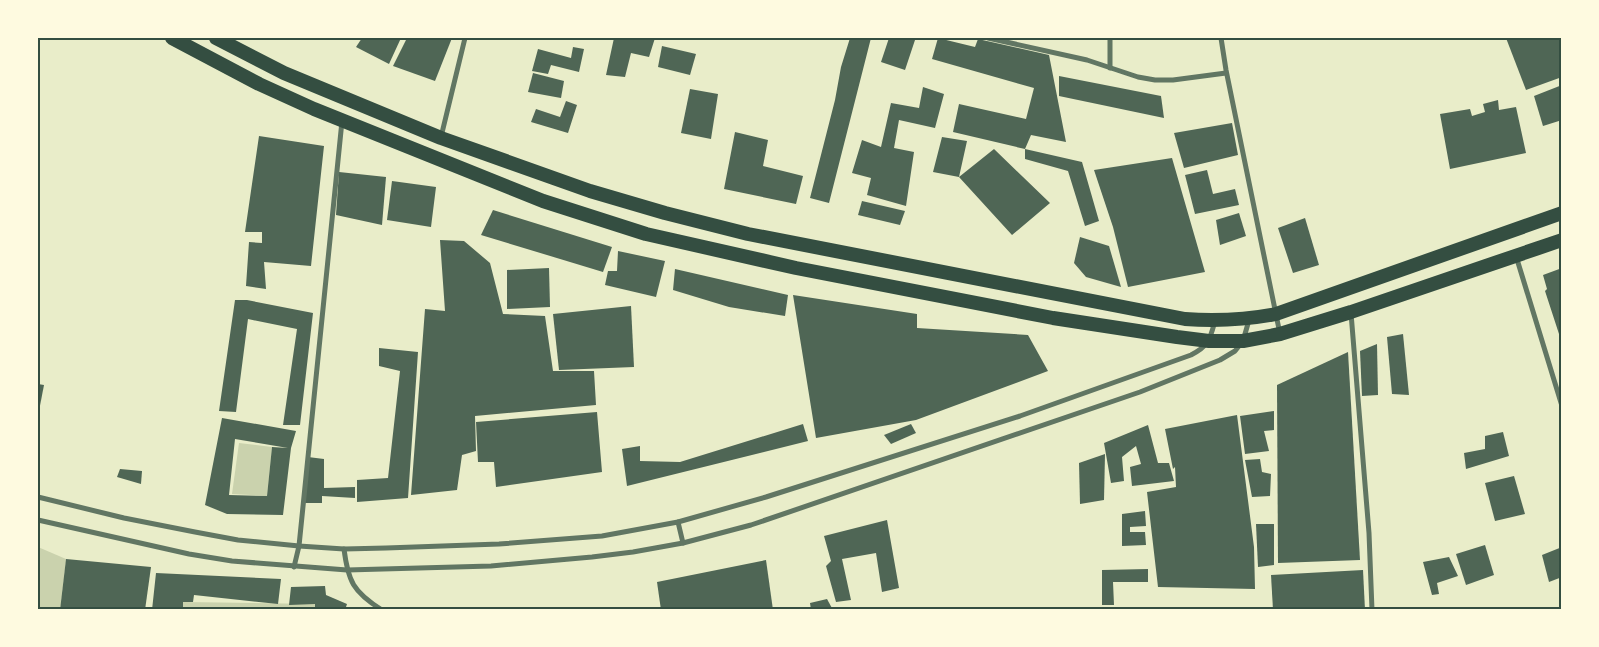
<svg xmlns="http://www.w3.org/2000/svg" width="1599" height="647" font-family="Mulish,sans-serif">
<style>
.green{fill:#cad2ad}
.building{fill:#4f6655;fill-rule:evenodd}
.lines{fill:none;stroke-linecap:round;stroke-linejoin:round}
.minor{stroke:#617663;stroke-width:5}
.trunk{stroke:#344e41;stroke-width:14}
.neatline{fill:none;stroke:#344e41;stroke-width:2}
</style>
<rect width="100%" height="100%" fill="#e9edc9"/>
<g class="green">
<path d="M239,443L272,447L267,496L232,494Z"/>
<path d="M38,547L66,559L60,609H38Z"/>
<path d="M183,602L315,604V609H183Z"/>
</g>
<g class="building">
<path d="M362,38H401L389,64L356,47Z"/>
<path d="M407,38H452L435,81L393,66Z"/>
<path d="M614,38H661V40L655,38L649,57L631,53L625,77L606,75Z"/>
<path d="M850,38H871L829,203L810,198L835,100L841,67Z"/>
<path d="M889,38H906L915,40L905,70L881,62Z"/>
<path d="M938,38L975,47L978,39L1049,55L1066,142L1031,135L1025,149L953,132L959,104L1026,119L1034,88L932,59Z"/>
<path d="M1506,38H1562V77L1526,90Z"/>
<path d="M662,46L696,54L690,75L658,67Z"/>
<path d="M573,47L584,49L579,72L551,65L548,74L532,71L538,49L571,58Z"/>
<path d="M533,73L564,81L561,98L528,92Z"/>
<path d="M1059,76L1161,96L1164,118L1059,96Z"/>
<path d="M1562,85V120L1543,126L1534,96Z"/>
<path d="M923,87L944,94L935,128L899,120L894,148L914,152L906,206L867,195L871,178L852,173L862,140L881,147L891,103L919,108Z"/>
<path d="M690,89L718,94L711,139L681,133Z"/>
<path d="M1498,100L1499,110L1516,107L1526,153L1450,169L1440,114L1470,109L1472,116L1485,112L1483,104Z"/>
<path d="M566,101L577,105L568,133L531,122L536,109L560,117Z"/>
<path d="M1232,123L1238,155L1184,168L1174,133Z"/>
<path d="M735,132L768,140L763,166L803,176L796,204L724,189Z"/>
<path d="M259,136L324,146L311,266L264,262L266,289L246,286L249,242L262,243V232H245Z"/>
<path d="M942,137L967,141L959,177L994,149L1050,203L1012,235L959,177L933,172Z"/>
<path d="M1025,149L1082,162L1099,221L1085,226L1068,171L1025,159Z"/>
<path d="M1172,158L1205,272L1128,287L1113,227L1094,170Z"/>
<path d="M1207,170L1213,194L1235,189L1239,205L1195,214L1185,175Z"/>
<path d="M339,172L386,177L382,225L336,215Z"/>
<path d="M392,181L436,187L431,227L387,220Z"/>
<path d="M862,201L905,211L900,225L858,215Z"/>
<path d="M493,210L612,247L603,272L481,235Z"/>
<path d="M1239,213L1246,236L1220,245L1216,220Z"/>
<path d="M1305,218L1319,265L1293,273L1278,228Z"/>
<path d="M1080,237L1109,246L1121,287L1086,277L1074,263Z"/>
<path d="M440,240L464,241L490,263L503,314L545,316L553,371H594L596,405L475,416L476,451L462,455L457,490L411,495L425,309L445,311Z"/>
<path d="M618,251L665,261L656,297L605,285L608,271H617Z"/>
<path d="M549,268L550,307L507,309V270Z"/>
<path d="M1562,268V333L1559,334L1545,291L1547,289L1543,275Z"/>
<path d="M675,269L788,295L785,316L729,307L673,290Z"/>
<path d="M793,295L917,314V328L1028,335L1048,371L916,420L816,438Z"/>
<path d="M235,300H247L313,313L300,425H283L297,329L248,319L236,412L219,411Z"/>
<path d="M631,306L634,367L559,370L553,314Z"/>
<path d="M1403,334L1409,395L1392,394L1387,337Z"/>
<path d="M1377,344L1378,395L1362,396L1360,351Z"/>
<path d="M379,348L418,352L408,498L357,502V480L388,478L400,371L379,366Z"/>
<path d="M1348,352L1360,560L1278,563L1277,385Z"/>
<path d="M38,384L44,385L38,416Z"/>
<path d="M1274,411V430L1264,431L1269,451L1245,454L1240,416Z"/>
<path d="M597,412L602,472L496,487L494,462H478L476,422Z"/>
<path d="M1237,415L1254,547L1255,589L1158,587L1147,492L1176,487L1175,467L1173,469L1165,429Z"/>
<path d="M222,418L296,431L291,448L283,515L227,514L205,505ZM235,439L288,448L272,447L267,496L229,495Z"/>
<path d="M803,424L808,441L627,486L622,449L640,446V461L680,462Z"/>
<path d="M911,424L916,433L891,444L884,435Z"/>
<path d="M1148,425L1158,463H1169L1174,481L1132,486L1130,467L1141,464L1136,446L1122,457L1124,481L1111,483L1104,443Z"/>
<path d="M1503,432L1509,456L1466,469L1464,453L1485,449V436Z"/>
<path d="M1105,454L1104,500L1080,504L1079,463Z"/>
<path d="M308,457L324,459V488L355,487V498L322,496V503H305Z"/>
<path d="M1260,459L1262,472L1271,474L1270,496L1252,497L1245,460Z"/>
<path d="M120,469L142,471L141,484L117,477Z"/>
<path d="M1514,476L1525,514L1495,521L1485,483Z"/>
<path d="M1145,511L1146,526L1130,527V532H1145L1146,545L1122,546V514Z"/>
<path d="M887,520L899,588L882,592L876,553L842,559L851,600L836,602L826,566L831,561L824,536Z"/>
<path d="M1256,524H1274V565L1258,567Z"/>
<path d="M1485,545L1494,575L1466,585L1456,554Z"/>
<path d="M1562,547V577L1549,582L1542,555Z"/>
<path d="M1449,557L1458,576L1437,583L1439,594L1432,595L1423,562Z"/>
<path d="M66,559L151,567L145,610H60Z"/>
<path d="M766,560L773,610H661L657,582Z"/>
<path d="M1148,569V582H1113L1114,605H1102V570Z"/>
<path d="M1363,570L1365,610H1273L1271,575Z"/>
<path d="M156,573L281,579L278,604L194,595L193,602H183V610H152Z"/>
<path d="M325,586L326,595L347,604L345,610H315V604L289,605L291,587Z"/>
<path d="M827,599L833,610H811L810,603Z"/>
</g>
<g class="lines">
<g class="minor">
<path d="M988,38L1087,60L1138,77L1155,80H1173L1226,73"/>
<path d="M1221,38L1226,70L1280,334"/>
<path d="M1110,68V38"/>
<path d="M441,137L465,38"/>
<path d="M1516,256L1562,406"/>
<path d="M1351,313L1369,533L1372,610"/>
<path d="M38,497L124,518L195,532L238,540L299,546L344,549L386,548L499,544L602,536L678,522L766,497L1020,416L1191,355C1209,346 1210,339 1215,321"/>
<path d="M38,520L189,554L232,561L347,570L491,566L592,557L633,552L683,543L751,525L1140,392L1220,360L1235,351L1243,341L1249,320"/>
<path d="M678,522L683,543"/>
<path d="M344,549C348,581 353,592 382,610"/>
<path d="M294,567L299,546L342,121"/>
</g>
<g class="trunk">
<path d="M172,38L259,84L314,109L543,201L646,234L796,268L1053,318L1177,337L1209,341H1243L1280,334L1351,312L1562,240"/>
<path d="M216,38L284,73L441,138L590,191L665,213L748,234L1185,319C1216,321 1245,320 1276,314L1562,213"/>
</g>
</g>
<rect width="1599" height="647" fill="none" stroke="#fefae0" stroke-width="78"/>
<rect x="39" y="39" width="1521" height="569" class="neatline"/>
</svg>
